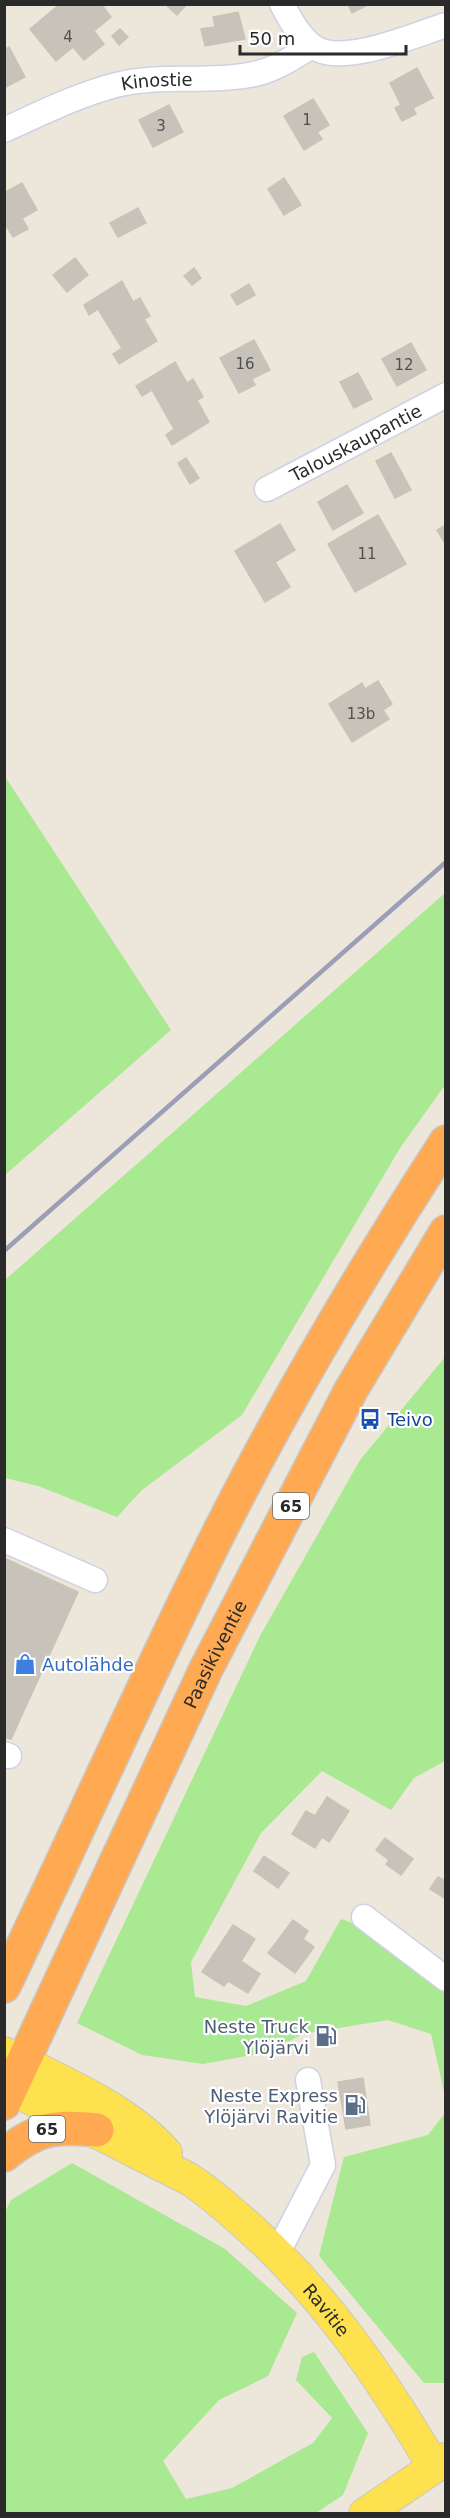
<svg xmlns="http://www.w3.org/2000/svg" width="450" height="2518" font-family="'DejaVu Sans',sans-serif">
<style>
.green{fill:#a9e991}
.building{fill:#c8c3ba;stroke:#c9c3b4;stroke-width:1.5}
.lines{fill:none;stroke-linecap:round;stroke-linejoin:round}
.minor-casing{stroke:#cfd2e4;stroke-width:27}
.major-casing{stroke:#c8c8c8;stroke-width:34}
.highway-casing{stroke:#c8c8c8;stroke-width:36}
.minor{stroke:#fff;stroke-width:24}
.major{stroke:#fde14f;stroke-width:32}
.highway{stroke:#ffaa53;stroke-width:33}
.rail{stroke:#9c9eb6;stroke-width:4.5}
.labels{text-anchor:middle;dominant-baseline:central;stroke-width:4.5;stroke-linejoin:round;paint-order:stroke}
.number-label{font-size:15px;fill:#52504e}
.shield{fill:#fff;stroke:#6a6a6a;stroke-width:1.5}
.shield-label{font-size:16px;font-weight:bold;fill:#2a2a2a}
.street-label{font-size:18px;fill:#2a2a2a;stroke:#fff}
.transit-label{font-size:18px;fill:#164399;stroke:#fff;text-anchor:start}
.shop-label{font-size:18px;fill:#366cbe;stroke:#fff;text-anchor:start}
.service-label{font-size:18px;fill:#4e5e75;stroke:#fff;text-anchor:end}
</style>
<rect width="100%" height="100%" fill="#ede6da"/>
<g class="green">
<path d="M4,775L171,1030L5,1175H4Z"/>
<path d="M445,893V1085L400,1148L242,1415L142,1490L117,1517L38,1486L5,1478V1280Z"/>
<path d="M445,1357V1761L414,1778L391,1810L322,1771L261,1833L191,1962L195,1997L246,2006L306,1981L341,1919L372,1930L445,1987V2096L431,2034L388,2020L302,2034L273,2051L203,2064L142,2055L77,2023L260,1636L360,1460Z"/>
<path d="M445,2113V2383H424L319,2256L344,2157L428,2135Z"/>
<path d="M72,2163L225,2249L297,2313L268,2376L219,2400L163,2461L186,2499L232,2488L313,2443L332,2418L296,2380L302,2357L314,2352L368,2433L343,2495L316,2513H5V2212L11,2200Z"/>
</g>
<g class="building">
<path d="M60,4H101L111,17L94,31L104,44L84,60L73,47L56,61L30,29Z"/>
<path d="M165,4H187L177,15Z"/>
<path d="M348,4H369L352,13Z"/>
<path d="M238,12L245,39L205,46L201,29L215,27L213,17Z"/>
<path d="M120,29L128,37L119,45L112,36Z"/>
<path d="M9,47L25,77L4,88V50Z"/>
<path d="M417,68L433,98L413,108L416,114L402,121L395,108L401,105L390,83Z"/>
<path d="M313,99L329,125L317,132L322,139L304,150L284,116Z"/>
<path d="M169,105L183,132L153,147L139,120Z"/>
<path d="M284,178L301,205L284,215L268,189Z"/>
<path d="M22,183L37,210L22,218L28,229L13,237L4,222V193Z"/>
<path d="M138,208L146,223L118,237L110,223Z"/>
<path d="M75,258L88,275L67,292L53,275Z"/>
<path d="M194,268L201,278L192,285L184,276Z"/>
<path d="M122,281L133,302L140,298L150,316L144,319L157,341L119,364L113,354L122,348L98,309L89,315L84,305Z"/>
<path d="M249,284L255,295L237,305L231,295Z"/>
<path d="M254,340L270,370L252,379L255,385L239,393L220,358Z"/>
<path d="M411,343L426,370L397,386L382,359Z"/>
<path d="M175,362L187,383L193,379L203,397L197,400L209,422L172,445L166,435L174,429L152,390L142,396L136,386Z"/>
<path d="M358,373L372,399L354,408L340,382Z"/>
<path d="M391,453L411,490L395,498L376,461Z"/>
<path d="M186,458L199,478L190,484L178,463Z"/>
<path d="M347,485L363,513L333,530L318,502Z"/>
<path d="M378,515L406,564L355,592L328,544Z"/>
<path d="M280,524L295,550L275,562L290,587L265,602L235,551Z"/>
<path d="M446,525V545L437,530Z"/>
<path d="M378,681L392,704L383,710L389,719L352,742L329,704L362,683L365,689Z"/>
<path d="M4,1558L78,1592L11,1739L4,1737Z"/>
<path d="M327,1797L349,1811L329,1842L322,1837L315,1848L292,1834L306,1811L315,1816Z"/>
<path d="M385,1838L413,1859L401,1875L386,1864L389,1860L376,1850Z"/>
<path d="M264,1856L289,1873L278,1888L254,1871Z"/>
<path d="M438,1877L446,1881V1899L430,1889Z"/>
<path d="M293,1920L308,1931L303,1939L314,1947L295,1973L268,1953Z"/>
<path d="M233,1925L255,1939L241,1961L260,1974L248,1993L228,1981L224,1986L202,1972Z"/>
<path d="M363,2078L370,2125L346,2129L338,2082Z"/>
</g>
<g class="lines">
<defs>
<g id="minor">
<path d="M282,4C289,18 299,36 312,46C340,68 414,35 446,25"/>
<path id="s1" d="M4,130C40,114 77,95 116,85C159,74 206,83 249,75C272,72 292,58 312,46"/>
<path id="s2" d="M267,489L446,395"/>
<path d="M4,1540L95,1580"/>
<path d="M4,1754L9,1756"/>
<path d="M364,1917L446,1979"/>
<path d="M278,2252L323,2165L308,2080"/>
</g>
<g id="major">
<path d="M4,2053C58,2080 127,2108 166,2153"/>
<path id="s3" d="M4,2085L189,2179C208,2191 225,2206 243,2222C322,2291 381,2377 434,2467"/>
<path d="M365,2514L446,2459"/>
</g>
<g id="highway">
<path d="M4,1986C68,1852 129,1716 194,1583C268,1430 354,1284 446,1142"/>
<path id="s4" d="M4,2103L206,1669L351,1390L446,1232"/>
<path d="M4,2155C37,2128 56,2125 97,2130"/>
</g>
</defs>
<use href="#minor" class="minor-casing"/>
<use href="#major" class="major-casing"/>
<use href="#highway" class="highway-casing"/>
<use href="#minor" class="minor"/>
<use href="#major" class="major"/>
<use href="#highway" class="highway"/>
<path class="rail" d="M4,1251L446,862"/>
</g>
<defs>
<symbol id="bus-bare" viewBox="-9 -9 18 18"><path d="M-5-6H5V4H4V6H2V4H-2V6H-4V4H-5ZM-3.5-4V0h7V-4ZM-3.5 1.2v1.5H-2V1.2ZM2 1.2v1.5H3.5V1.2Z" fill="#1a4fb4" stroke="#fff" stroke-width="2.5" paint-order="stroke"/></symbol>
<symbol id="shop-bare" viewBox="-9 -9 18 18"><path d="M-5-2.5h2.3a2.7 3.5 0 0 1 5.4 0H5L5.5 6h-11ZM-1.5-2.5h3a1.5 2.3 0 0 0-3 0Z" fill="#3f7fe0" stroke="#fff" stroke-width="2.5" paint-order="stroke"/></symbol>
<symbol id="fuel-bare" viewBox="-9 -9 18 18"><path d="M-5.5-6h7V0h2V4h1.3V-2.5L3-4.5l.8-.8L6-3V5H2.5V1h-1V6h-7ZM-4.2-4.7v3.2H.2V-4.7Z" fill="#5c6f8a" stroke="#fff" stroke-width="2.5" paint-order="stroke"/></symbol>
</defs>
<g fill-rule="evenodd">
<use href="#bus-bare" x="355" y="1404" width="30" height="30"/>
<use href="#shop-bare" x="10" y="1649" width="30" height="30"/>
<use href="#fuel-bare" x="311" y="2021" width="30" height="30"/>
<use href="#fuel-bare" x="340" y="2090" width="30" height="30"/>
</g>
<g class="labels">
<g class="number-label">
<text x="68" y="37">4</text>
<text x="307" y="120">1</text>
<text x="161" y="126">3</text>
<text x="245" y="364">16</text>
<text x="404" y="365">12</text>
<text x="367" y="554">11</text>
<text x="361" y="714">13b</text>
</g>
<g class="shield">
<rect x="273" y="1493" width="36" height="26" rx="4.5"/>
<rect x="29" y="2116" width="36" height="26" rx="4.5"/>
</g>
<g class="shield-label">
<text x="291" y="1506">65</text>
<text x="47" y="2129">65</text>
</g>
<g class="street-label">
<text stroke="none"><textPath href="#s1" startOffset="162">Kinostie</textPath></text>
<text stroke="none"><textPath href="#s2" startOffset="100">Talouskaupantie</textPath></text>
<text stroke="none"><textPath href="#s4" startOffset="496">Paasikiventie</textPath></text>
<text stroke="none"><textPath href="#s3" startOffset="398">Ravitie</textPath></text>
</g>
<g class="transit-label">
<text x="387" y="1419">Teivo</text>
</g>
<g class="shop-label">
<text x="42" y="1664">Autolähde</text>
</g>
<g class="service-label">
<text x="309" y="2026">Neste Truck<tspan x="309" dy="21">Ylöjärvi</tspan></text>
<text x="338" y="2095">Neste Express<tspan x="338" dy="21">Ylöjärvi Ravitie</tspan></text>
</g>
</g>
<rect width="450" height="2518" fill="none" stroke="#2a2a2a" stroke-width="12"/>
<path d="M240 45v9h166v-9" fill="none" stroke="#2a2a2a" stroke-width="3"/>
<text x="249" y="45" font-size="18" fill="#2a2a2a" stroke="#ffffff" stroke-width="4.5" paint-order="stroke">50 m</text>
</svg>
